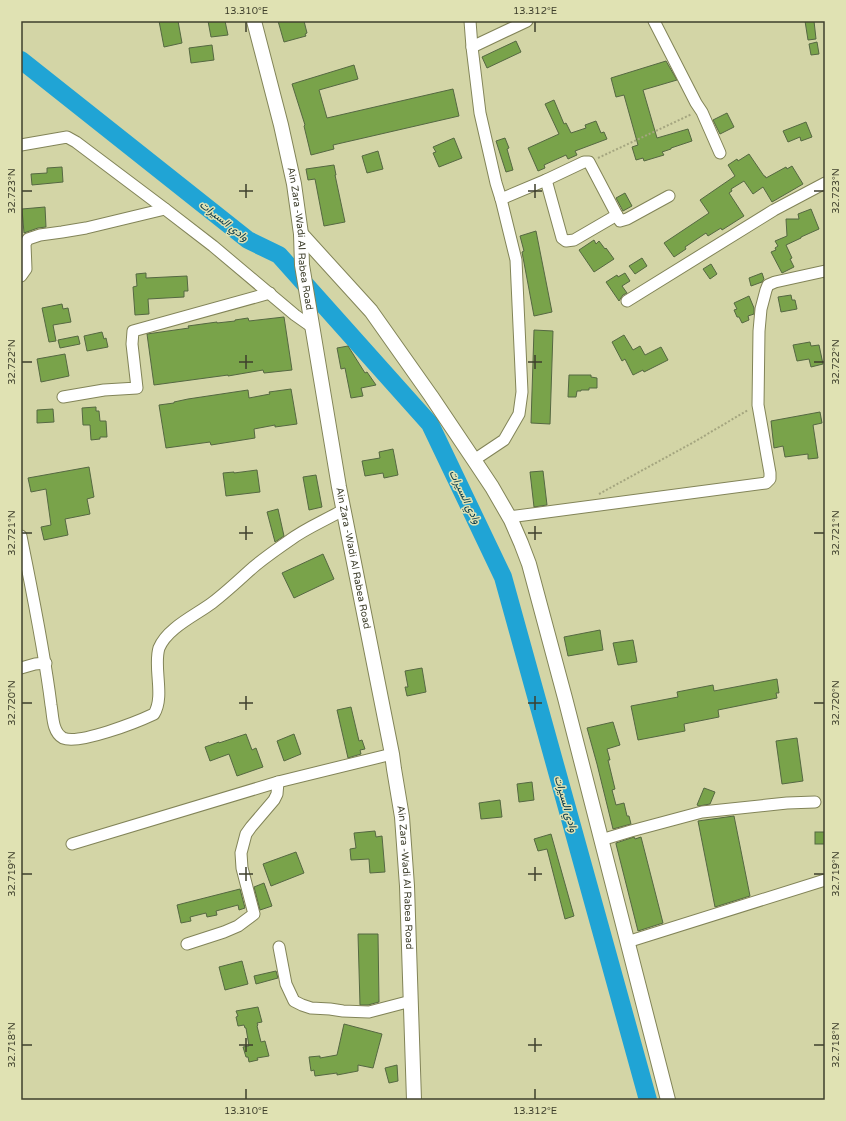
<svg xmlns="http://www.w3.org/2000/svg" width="846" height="1121" font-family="'Varela Round',Vazirmatn,sans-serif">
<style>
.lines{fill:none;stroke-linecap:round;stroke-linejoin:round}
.river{stroke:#20a4d5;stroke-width:18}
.building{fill:#79a34a;stroke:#556842}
.minor-casing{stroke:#828458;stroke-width:13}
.major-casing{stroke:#828458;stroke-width:16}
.path{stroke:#a4a57f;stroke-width:2;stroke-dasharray:2 2;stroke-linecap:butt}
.minor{stroke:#fff;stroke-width:11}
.major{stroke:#fff;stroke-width:14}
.ticks{fill:none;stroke:#3e3f2c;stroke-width:1.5}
.labels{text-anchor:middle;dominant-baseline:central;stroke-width:3;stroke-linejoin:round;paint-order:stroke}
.street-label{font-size:10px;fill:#3e3f2c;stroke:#e0e2b3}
.water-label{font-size:11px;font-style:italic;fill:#00354a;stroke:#e0e2b3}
.neatline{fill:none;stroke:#3e3f2c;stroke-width:1.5}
.ticks-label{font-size:10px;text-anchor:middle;fill:#3e3f2c}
</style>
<rect width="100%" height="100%" fill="#d3d5a6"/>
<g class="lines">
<path class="river" d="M21,60L248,240L279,255L430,424L503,577L648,1100"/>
</g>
<g class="building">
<path d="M159,21H178L182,43L164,47Z"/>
<path d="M208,21H225L228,35L211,37Z"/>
<path d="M278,21H304L307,33L305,34L306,36L284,42Z"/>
<path d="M805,21H814L816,39L808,40Z"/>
<path d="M516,41L521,52L487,68L482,57Z"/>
<path d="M817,42L819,54L811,55L809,44Z"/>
<path d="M212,45L214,60L191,63L189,48Z"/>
<path d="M666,61L677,80L643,90L657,138L688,129L692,141L671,148V149L662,152L664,155L644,161L643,158L636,160L632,147L638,145L624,95L616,97L611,78Z"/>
<path d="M354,65L358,79L319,90L327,118L453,89L459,116L333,145L334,149L311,155L304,126L305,125L292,84Z"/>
<path d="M554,100L564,124L566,123L571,133L586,128L585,125L596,121L601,133L604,132L607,139L575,151L577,155L568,159L566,155L544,165L545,168L538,171L528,148L559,134L545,104Z"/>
<path d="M727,113L734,127L720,134L713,120Z"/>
<path d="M806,122L812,137L801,141L800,137L788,142L783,131Z"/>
<path d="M454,138L462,158L439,167L433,153L436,152L433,147Z"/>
<path d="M505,138L509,148L507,149L513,170L506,172L496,141Z"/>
<path d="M378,151L383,169L367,173L362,156Z"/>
<path d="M749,154L764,176H765L766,178L786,167L787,169L792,166L803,184L772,202L763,187L753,194L744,181L731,189L732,191L729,193L744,216L722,230L721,228L708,236L706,233L685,247L686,249L674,257L664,243L709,213L700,200L735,176L728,165L737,159L738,161Z"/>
<path d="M334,165L336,175H335L345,222L324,226L315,179L308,180L306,169Z"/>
<path d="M62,167L63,182L32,185L31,174L47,173V168Z"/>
<path d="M625,193L632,206L623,211L616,198Z"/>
<path d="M45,207L46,227L38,228L24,233L22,209Z"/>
<path d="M811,209L819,229L801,237V238L786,245L792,258L790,259L794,267L782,273L771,252L776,250L775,248L778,246L775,241L787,236L786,219H799L798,214Z"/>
<path d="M536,231L552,312L534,316L522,252L524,251L520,236Z"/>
<path d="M594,240L596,244L599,241L605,249L606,248L614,259L594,272L579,250Z"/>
<path d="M642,258L647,266L635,274L629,266Z"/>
<path d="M711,264L717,274L710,279L703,269Z"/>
<path d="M146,273V278L187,276L188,291H184V297L148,299L149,314L135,315L133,287L137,286L136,274Z"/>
<path d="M625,273L630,281L622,286L627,293L623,295L619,301L606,282L617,275L618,277Z"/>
<path d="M762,273L764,279L762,282L751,286L749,278Z"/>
<path d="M791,295L792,300H795L797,309L781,312L778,297Z"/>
<path d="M749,296L754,308V314L748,316L749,320L742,323L739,317H737L734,310L737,309L734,303Z"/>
<path d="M62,304L63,309L68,308L71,322L53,325L56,341L49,342L42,308Z"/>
<path d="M284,317L292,370L264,373L263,370L228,376V375L154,385L147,334L189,328L188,326L217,322V323L235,321V320L248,318L249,321Z"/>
<path d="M534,330L553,331L550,424L531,423Z"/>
<path d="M102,332L104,339L106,338L108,347L87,351L84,336Z"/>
<path d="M624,335L633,350L640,346L645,355L661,347L668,360L644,372L643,370L633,375L625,359L622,361L612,342Z"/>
<path d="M78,336L80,344L60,348L58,340Z"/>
<path d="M810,342L811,346L819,345L823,364L811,367L809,359L797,361L793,345Z"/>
<path d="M348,346L365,373L367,372L376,385L361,388L363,396L351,398L345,368L341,369L337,348Z"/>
<path d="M65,354L69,376L41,382L37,359Z"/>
<path d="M569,375H591V377L597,378V388H589V390H581V391H577L576,397H568Z"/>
<path d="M291,389L297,424L275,427V425L254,429L255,438L211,445L210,442L166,448L159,405L174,403V402L188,399L248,390L249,398L270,394L269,392Z"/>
<path d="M96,407V411H99L100,421H106L107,437H100V439L91,440L90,425H83L82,408Z"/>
<path d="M53,409L54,422L37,423V410Z"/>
<path d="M820,412L822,423L813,425L818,458L808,459V454L785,457L783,446L774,448L771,421Z"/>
<path d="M393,449L398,475L384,478L383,473L365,476L362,461L380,458L379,452Z"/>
<path d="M89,467L94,497L87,499L90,514L65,519L68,535L44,540L41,527L51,525L46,489L31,492L28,478Z"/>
<path d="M257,470L260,492L226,496L223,473L234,472V473Z"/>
<path d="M543,471L547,505L534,507L530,472Z"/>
<path d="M316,475L322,507L309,510L303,477Z"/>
<path d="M278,509L284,536L275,542L267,512Z"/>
<path d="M323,554L334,579L294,598L282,573Z"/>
<path d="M600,630L603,650L568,656L564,637Z"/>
<path d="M633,640L637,662L618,665L613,643Z"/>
<path d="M422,668L426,692L407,696L405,687H408L405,671Z"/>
<path d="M777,679L779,693H776L777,698L718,710L719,717L684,724L685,731L638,740L631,706L678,697L677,692L713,685L714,691Z"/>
<path d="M351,707L359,741L362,740L365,749L360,750L361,754L348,758L337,710Z"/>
<path d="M613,722L620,745L607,749L610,760H608L615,789L612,790L616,805L624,803L627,816H629L631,824L613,829L597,764L587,728Z"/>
<path d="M246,734L252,750L256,748L263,767L237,776L229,754L210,761L205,747L219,742V743Z"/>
<path d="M294,734L301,754L284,761L277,741Z"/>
<path d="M797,738L803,781L782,784L776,741Z"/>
<path d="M532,782L534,800L519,802L517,784Z"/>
<path d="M704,788L715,792L710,804L699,806L697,805Z"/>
<path d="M500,800L502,817L481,819L479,803Z"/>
<path d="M734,816L750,896L715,907L698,821Z"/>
<path d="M375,831L376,837L382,836L385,872L370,873L369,859L351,860L350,849L356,848L354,833Z"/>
<rect x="815" y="832" width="10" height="12"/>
<path d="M551,834L574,916L565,919L547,849L538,851L534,839Z"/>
<path d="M634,837L635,839L641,837L663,923L638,931L616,844V843Z"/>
<path d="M296,852L304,873L271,886L263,864Z"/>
<path d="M264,883L272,906L260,910L254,887Z"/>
<path d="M240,889L245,908L239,910L238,905L216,911L217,915L207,917L206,913L190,917L191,921L181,923L177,905Z"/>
<path d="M358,934H378L379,1002L368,1005H360Z"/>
<path d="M242,961L248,984L225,990L219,967Z"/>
<path d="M276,971L278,978L256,984L254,976Z"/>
<path d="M258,1007L262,1022L257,1023L258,1025L257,1026L261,1042L265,1041L269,1056L257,1058L258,1060L249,1062L248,1057H246L243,1047L249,1046L246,1028H245L244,1025L238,1026L236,1017L238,1016L236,1011Z"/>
<path d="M344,1024L382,1034L373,1068L358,1065V1071L337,1075V1073L315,1076L314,1070L311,1071L309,1057L320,1056V1058L337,1055Z"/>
<path d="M397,1065L398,1081L389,1083L385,1068Z"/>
</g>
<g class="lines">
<defs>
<g id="minor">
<path d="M470,21L472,47L480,113L496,183L501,199L516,260L522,392L519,414L504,440L474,460"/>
<path d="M654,21L696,103L702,112L720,153"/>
<path d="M472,47L527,21"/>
<path d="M21,145L67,137L76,142L165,209L213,246L295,315L312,327"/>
<path d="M546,180L562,238L566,241L574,240L617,215"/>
<path d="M501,199L546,180L584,162H589L620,221L627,219L669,196"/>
<path d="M21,276L26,269L25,244L28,239L40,235L62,232L86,228L165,209"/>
<path d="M627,301L774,210L825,183"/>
<path d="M63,397L104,390L137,388L132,344L133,331L270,293"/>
<path d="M509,517L766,483L770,479V473L758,405L759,331L761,309L766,290L768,285L775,282L825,271"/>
<path d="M21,536C32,592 44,648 51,705C53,715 52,732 63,738C79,745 137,722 154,714C165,696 153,667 159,648C167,628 196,615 212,603C225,593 237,582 249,571C261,560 276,550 290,540C306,528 326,520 343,510"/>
<path d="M21,668L35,664L46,663"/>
<path d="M601,840L631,831L702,812L787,803L815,802"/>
<path d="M72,844L278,782L392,754"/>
<path d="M627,942L825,880"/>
<path d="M187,944L224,932L238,926L254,914L242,868L241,853L246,834L251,827L274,800L277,794L278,782"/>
<path d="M279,947L286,984L294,1001L302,1005L311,1008L330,1009L343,1011L369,1012L411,1001"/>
</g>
<g id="major">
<path id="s1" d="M254,21L281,125L294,184L301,234L302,265L339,487L392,754L394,769L402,817L407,886L414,1100"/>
<path d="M301,234L371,311L431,396L474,460L492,487L511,520L521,543L529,564L565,698L668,1100"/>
</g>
</defs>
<use href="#minor" class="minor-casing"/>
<use href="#major" class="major-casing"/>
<g class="path">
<path d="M598,158L692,114"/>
<path d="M599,494L694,442L748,410"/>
</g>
<use href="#minor" class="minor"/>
<use href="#major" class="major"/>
</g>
<path class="ticks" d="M246,22V32M535,22V32M246,184V198M535,184V198M22,191H32M239,191H253M528,191H542M814,191H824M246,355V369M535,355V369M22,362H32M239,362H253M528,362H542M814,362H824M246,526V540M535,526V540M22,533H32M239,533H253M528,533H542M814,533H824M246,696V710M535,696V710M22,703H32M239,703H253M528,703H542M814,703H824M246,867V881M535,867V881M22,874H32M239,874H253M528,874H542M814,874H824M246,1038V1052M535,1038V1052M22,1045H32M239,1045H253M528,1045H542M814,1045H824M246,1089V1099M535,1089V1099"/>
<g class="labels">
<g class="street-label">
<text stroke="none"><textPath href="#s1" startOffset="223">Ain Zara -Wadi Al Rabea Road</textPath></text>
<text stroke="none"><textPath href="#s1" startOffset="547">Ain Zara -Wadi Al Rabea Road</textPath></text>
<text stroke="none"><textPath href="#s1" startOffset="871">Ain Zara -Wadi Al Rabea Road</textPath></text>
</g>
<g class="water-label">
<text transform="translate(224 221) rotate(38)">وادي السيرات</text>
<text transform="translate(465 497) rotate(64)">وادي السيرات</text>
<text transform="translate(566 804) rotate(74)">وادي السيرات</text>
</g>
</g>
<rect width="846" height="1121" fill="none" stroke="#e0e2b3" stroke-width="44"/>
<rect x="22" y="22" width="802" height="1077" class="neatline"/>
<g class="ticks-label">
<text x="246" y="14">13.310°E</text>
<text x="535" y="14">13.312°E</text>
<text transform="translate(11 191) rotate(-90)" y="4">32.723°N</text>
<text transform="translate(835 191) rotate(-90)" y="4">32.723°N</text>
<text transform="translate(11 362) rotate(-90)" y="4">32.722°N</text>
<text transform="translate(835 362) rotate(-90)" y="4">32.722°N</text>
<text transform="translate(11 533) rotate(-90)" y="4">32.721°N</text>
<text transform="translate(835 533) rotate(-90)" y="4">32.721°N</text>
<text transform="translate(11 703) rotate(-90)" y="4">32.720°N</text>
<text transform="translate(835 703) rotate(-90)" y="4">32.720°N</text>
<text transform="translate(11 874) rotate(-90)" y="4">32.719°N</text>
<text transform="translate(835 874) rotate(-90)" y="4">32.719°N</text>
<text transform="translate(11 1045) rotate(-90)" y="4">32.718°N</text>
<text transform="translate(835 1045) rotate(-90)" y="4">32.718°N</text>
<text x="246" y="1114">13.310°E</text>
<text x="535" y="1114">13.312°E</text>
</g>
</svg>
